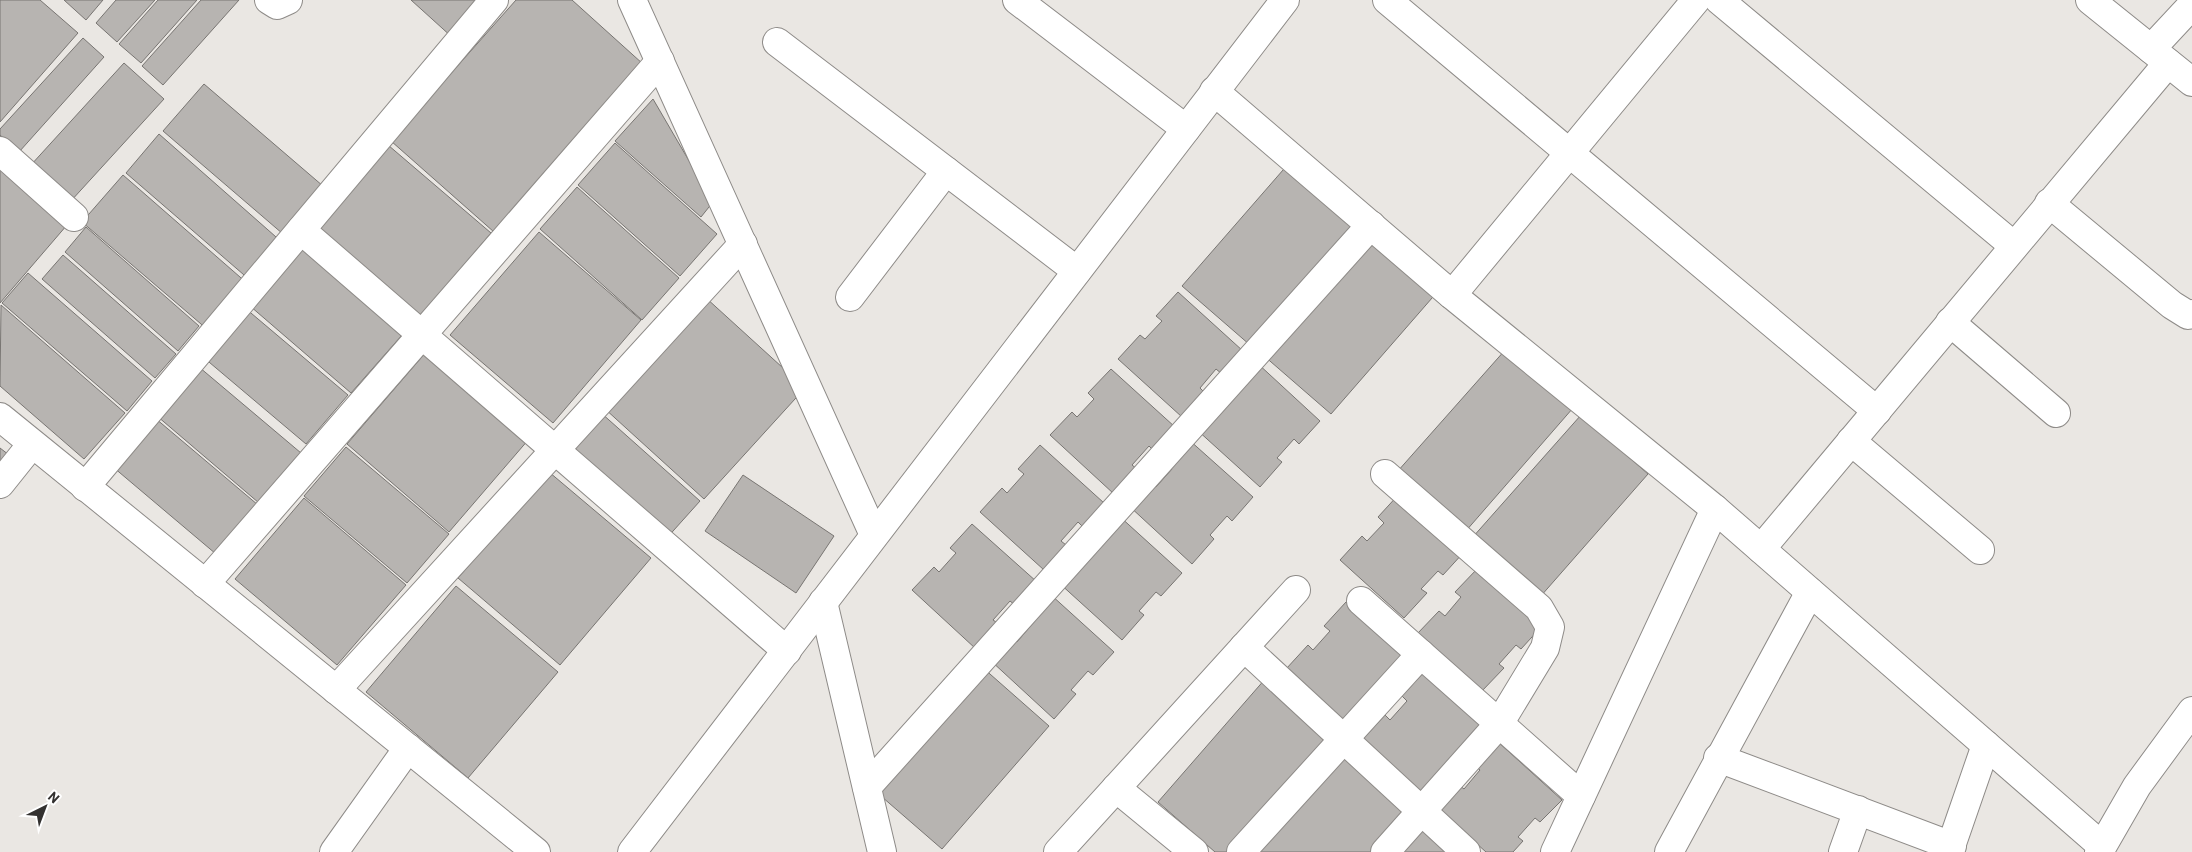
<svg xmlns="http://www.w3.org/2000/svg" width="2192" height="852" font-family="Barlow,sans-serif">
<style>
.building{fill:#b7b4b1;stroke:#787572}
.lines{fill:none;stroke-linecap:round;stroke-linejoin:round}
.minor-casing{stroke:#8e8b88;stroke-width:30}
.minor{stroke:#fff;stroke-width:28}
</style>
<rect width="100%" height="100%" fill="#eae7e3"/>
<g class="building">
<path d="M0,0H40L78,33L0,122Z"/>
<path d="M64,0H103L86,20Z"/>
<path d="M116,0H155L117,42L96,23Z"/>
<path d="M158,0H197L141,63L119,44Z"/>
<path d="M201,0H239L163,85L142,66Z"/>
<path d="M411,0H487L453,38Z"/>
<path d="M516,0H572L643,64L494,232L391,141Z"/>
<path d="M83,38L104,57L19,152L0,135V129Z"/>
<path d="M124,63L164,99L70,202L30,166Z"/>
<path d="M204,84L330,192L290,240L163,131Z"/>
<path d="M653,99L713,202L701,217L615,141Z"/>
<path d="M159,134L284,244L251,281L126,173Z"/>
<path d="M615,143L717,234L680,276L578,185Z"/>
<path d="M388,145L491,233L417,320L314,233Z"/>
<path d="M1290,162L1358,222L1250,345L1182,286Z"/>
<path d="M0,168L67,225L0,303Z"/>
<path d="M123,175L248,284L208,330L82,222Z"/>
<path d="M577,187L679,278L642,320L540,229Z"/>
<path d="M86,227L199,326L178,351L65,252Z"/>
<path d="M1372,231L1439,290L1331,414L1263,355Z"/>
<path d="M539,232L641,320L553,423L450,335Z"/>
<path d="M310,238L410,326L351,393L250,306Z"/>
<path d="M63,255L176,354L155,378L42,279Z"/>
<path d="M28,273L152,381L127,411L2,303Z"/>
<path d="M1178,292L1243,351L1222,374L1216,369L1200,388L1204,392L1182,417L1118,359L1140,335L1145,339L1162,321L1156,316Z"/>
<path d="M705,297L805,388L704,499L604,408Z"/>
<path d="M1,305L125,413L84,459L0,386Z"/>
<path d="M245,308L348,395L306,444L203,357Z"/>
<path d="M1506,349L1573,408L1465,532L1397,472Z"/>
<path d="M427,351L529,439L449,532L347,444Z"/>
<path d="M1256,362L1320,421L1299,444L1294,439L1277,458L1282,462L1260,487L1196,429Z"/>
<path d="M199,367L301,453L259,503L157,416Z"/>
<path d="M1111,369L1175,427L1154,451L1149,446L1132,465L1137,469L1114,494L1050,435L1072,412L1077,417L1094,399L1088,393Z"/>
<path d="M600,412L700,501L665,540L565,452Z"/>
<path d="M1581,415L1648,474L1540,597L1472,538Z"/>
<path d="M155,418L258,505L216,554L113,467Z"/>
<path d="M1188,439L1253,497L1232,521L1227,516L1210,535L1214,539L1192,564L1128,505L1150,482L1156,487L1172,469L1166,463Z"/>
<path d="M1040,445L1104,503L1083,527L1078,522L1061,541L1066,545L1044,570L980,512L1002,488L1007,493L1024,474L1018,469Z"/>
<path d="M346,447L449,534L407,583L304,496Z"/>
<path d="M0,448L13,458L0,475Z"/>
<path d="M549,472L651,558L560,665L458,578Z"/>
<path d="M743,475L834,536L796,593L705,531Z"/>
<path d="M1400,493L1464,552L1443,575L1438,571L1421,589L1427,593L1404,618L1340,560L1362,536L1367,541L1384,523L1378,517Z"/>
<path d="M304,498L406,585L337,665L235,579Z"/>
<path d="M1118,515L1182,573L1161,596L1156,592L1139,611L1144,615L1122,640L1058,582Z"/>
<path d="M972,524L1037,582L1015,605L1010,601L993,620L999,624L976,649L912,590L934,567L939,572L956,553L950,548Z"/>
<path d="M1478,568L1542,626L1521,649L1516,645L1499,664L1504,668L1481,692L1417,634L1439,611L1445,616L1461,597L1455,592Z"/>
<path d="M456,586L558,672L468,778L366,692Z"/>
<path d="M1050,594L1114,652L1093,675L1088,671L1071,690L1076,694L1054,719L990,660L1011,637L1017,642L1033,623L1028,618Z"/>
<path d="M1346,602L1410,661L1350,727L1286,669L1308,645L1313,650L1330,631L1324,626Z"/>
<path d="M982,667L1049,726L942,849L874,790Z"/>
<path d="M1424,672L1488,731L1427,797L1363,739L1385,715L1390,720L1407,701L1402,696Z"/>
<path d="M1266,678L1334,737L1233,852H1215L1158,802Z"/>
<path d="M1497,741L1562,800L1540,822L1535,818L1518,837L1523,841L1513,852H1486L1437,808L1458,784L1464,789L1480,770L1474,765Z"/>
<path d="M1347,751L1415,810L1378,852H1259Z"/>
<path d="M1422,820L1458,852H1394Z"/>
</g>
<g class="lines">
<defs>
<g id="minor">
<path d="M269,0L277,5L288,0"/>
<path d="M632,0L874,535"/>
<path d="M1017,0L1186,129"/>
<path d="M1387,0L1877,411"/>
<path d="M1719,0L2014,246"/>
<path d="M2090,0L2192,82"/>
<path d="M777,42L1077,271"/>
<path d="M2151,49L2192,5"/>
<path d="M1214,91L1452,295L1715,509L2102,846"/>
<path d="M0,151L74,217"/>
<path d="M2049,203L2172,305L2188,315L2192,314"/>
<path d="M301,230L787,651"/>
<path d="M1452,295L1696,0"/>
<path d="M850,297L946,171"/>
<path d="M1950,322L2056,413"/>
<path d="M0,417L536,852"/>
<path d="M1851,441L1980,550"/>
<path d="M1385,474L1539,608L1550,627L1545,648L1499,724L1385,852"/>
<path d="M0,484L32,444"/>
<path d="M85,487L494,0"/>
<path d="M1761,549L2168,63"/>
<path d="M205,584L660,61"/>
<path d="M1361,601L1581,796"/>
<path d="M823,602L882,852"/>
<path d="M1244,647L1466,852"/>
<path d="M336,690L743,244"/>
<path d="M1718,758L1952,846"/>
<path d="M867,787L1371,225"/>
<path d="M1116,788L1194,852"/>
<path d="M334,852L408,748"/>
<path d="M632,852L1285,0"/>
<path d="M1058,852L1296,590"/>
<path d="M1241,852L1421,654"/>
<path d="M1555,852L1715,509"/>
<path d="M1669,852L1810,592"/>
<path d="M1843,852L1858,810"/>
<path d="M1949,852L1986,745"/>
<path d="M2099,852L2137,786L2192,711"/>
</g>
</defs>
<use href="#minor" class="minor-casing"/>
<use href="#minor" class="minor"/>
</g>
<g transform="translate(45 807) rotate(42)" stroke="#ffffff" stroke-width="4" paint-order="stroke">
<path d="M0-4L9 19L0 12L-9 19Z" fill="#333130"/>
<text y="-8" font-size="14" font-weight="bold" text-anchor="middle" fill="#333130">N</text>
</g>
</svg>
